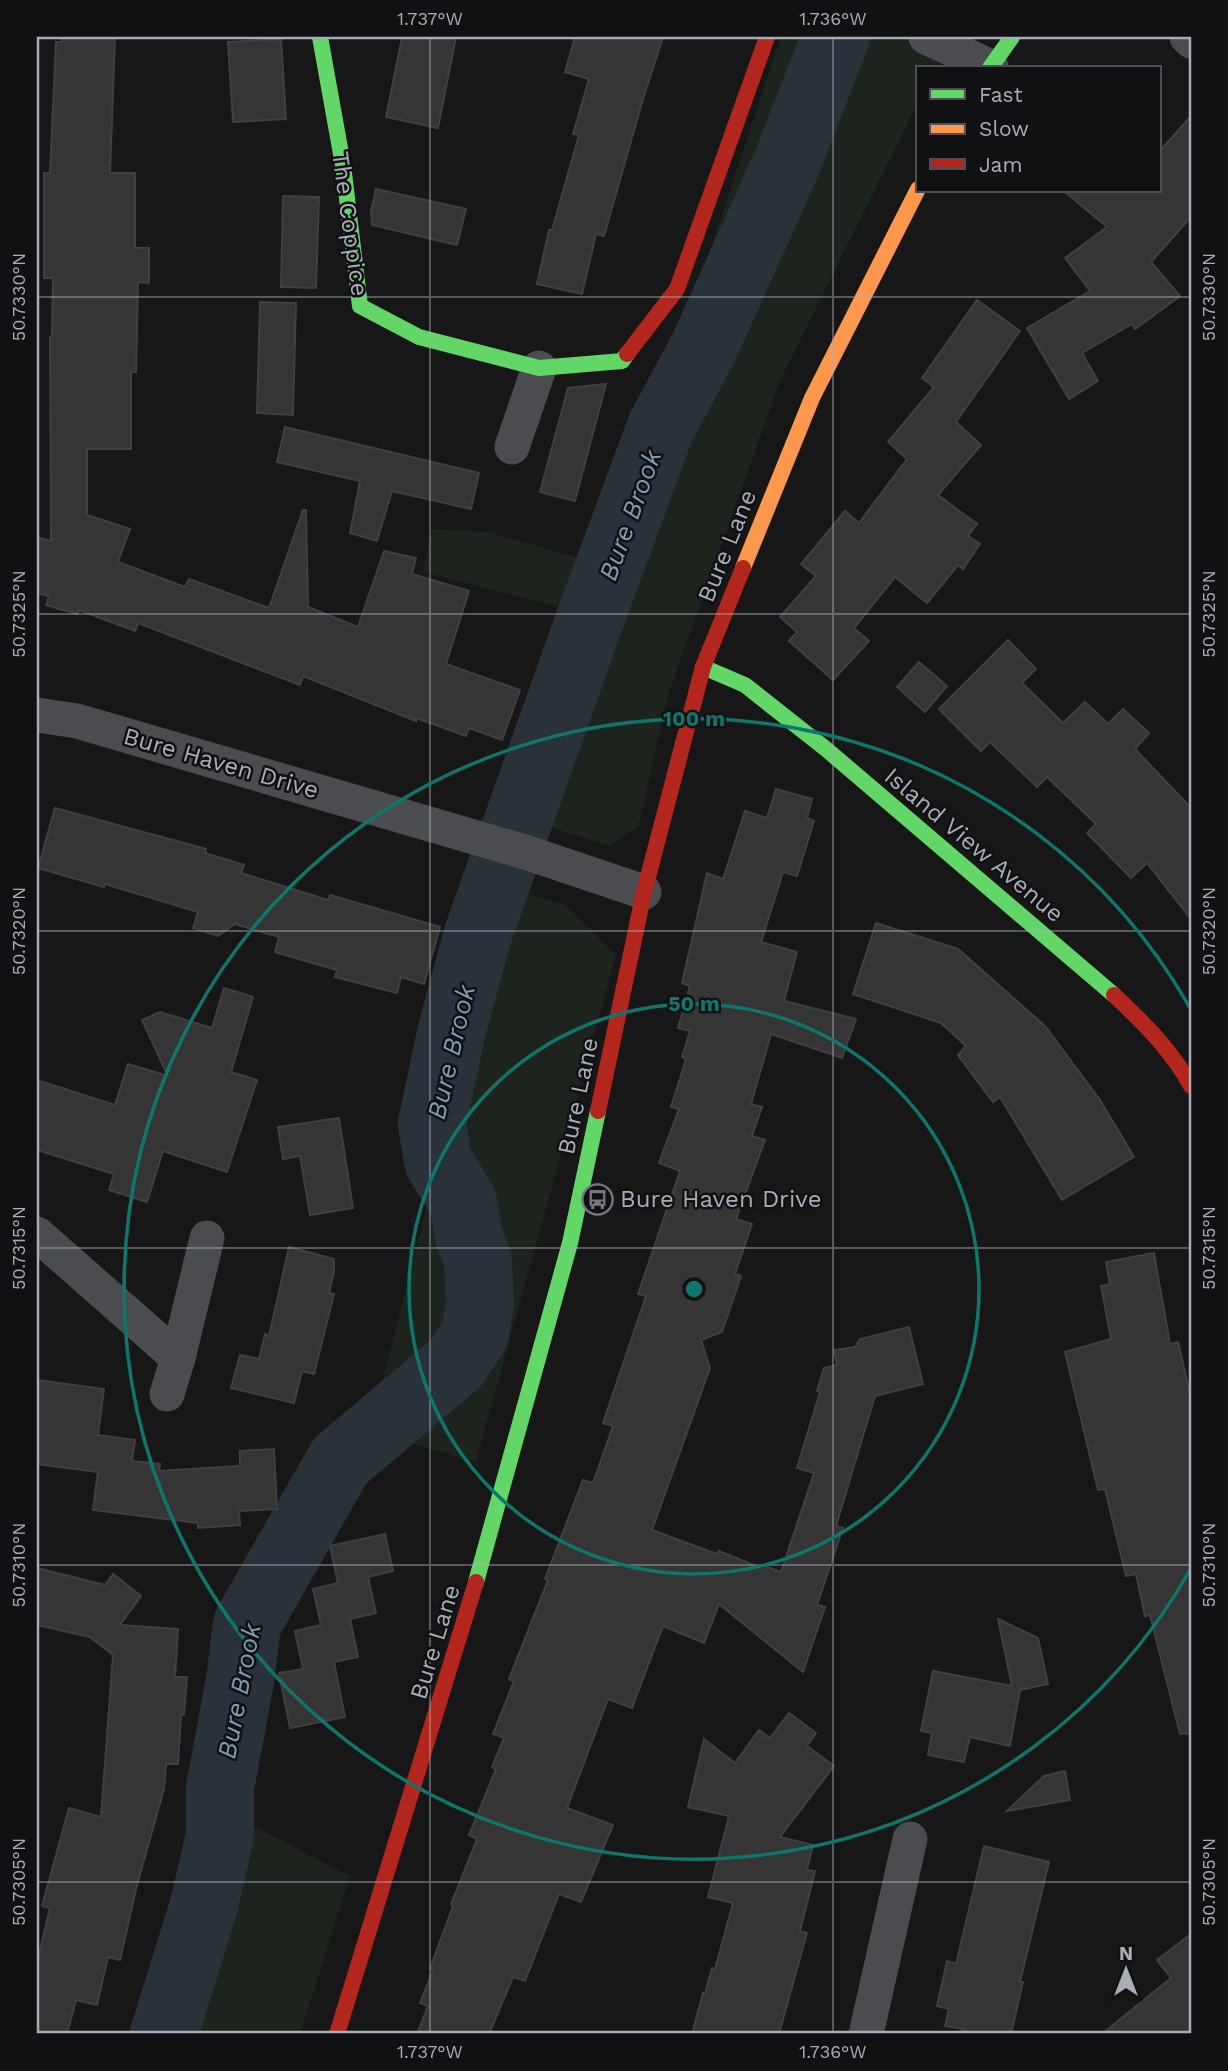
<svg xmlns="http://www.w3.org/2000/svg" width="1228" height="2071" font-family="'Work Sans',sans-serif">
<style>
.green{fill:#1d241e}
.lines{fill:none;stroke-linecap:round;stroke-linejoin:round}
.river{stroke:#2a3239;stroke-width:68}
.building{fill:#353536;stroke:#3f4043;stroke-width:2}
.street{stroke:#4b4c50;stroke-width:35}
.fast{stroke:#63d668;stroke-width:16}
.slow{stroke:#ff974d;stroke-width:16}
.jam{stroke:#b3261e;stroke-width:16}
.ticks{fill:none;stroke:#a8adb8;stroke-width:2;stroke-opacity:0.45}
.ring{fill:none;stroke:#0f766e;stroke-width:3.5}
.labels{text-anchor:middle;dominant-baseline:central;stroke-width:5;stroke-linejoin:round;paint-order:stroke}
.street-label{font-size:24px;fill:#a8adb8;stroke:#111113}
.poi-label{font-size:24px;fill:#a8adb8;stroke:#111113;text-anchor:start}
.water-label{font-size:26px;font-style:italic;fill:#7f9bb3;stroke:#111113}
.centre{fill:#0f766e;stroke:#111113;stroke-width:3.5}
.ring-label{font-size:21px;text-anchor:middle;font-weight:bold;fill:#0f766e;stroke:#111113;stroke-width:5;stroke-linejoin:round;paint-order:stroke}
.neatline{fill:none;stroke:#a8adb8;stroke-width:2.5}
.ticks-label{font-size:18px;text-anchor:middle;fill:#a8adb8}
</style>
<rect width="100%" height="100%" fill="#171717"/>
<g class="green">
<path d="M781,37H954L937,68H918V102L780,381L668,695L639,825L611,846L506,814L577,611L423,572L432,529L489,532L588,561L677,351Z"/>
<path d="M507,888L566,905L616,955L476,1462L370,1431Z"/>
<path d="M235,1816L350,1876L300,2034H143L208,1826Z"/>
</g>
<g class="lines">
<path class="river" d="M164,2034L204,1905L220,1835V1788L240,1681L247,1624L340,1461L455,1364L475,1334L480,1303L478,1260L469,1237L463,1202L438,1161L432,1124L451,1033L478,934L590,619L661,427L704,347L786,165L836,37"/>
</g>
<g class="building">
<path d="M62,37H115L110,173H135V248H149V283L138,282L136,372H131V449H87V515L130,529L118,562L185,587L189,579L269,608L303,510H306L308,607L358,627L384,551L416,558L412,574L469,591L446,664L520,690L502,740L469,728L466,736L416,718V721L303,676L300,685L138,623L135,631L79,610L77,614L46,605L49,596L37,593V537L51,541L50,337H52L53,278H44V173H50L56,42H62Z"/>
<path d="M402,37H456L438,128L386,117Z"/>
<path d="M575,37H663L643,99L604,236L596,234L582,294L537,284L549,230H552L579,135L573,134L589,79L565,72Z"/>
<path d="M281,39L286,119L233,122L228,42Z"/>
<path d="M1191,116V217L1151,262L1180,296L1135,329L1132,324L1082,353L1098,381L1069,399L1027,328L1090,291L1065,258L1107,227L1064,191H1160V151Z"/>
<path d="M376,189L466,209L457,245L372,225L371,212Z"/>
<path d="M283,196L319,197L316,288L281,287Z"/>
<path d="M977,300L1020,331L956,422L981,445L938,495L977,524L968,536L980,544L963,569L958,565L927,603L895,577L854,628L869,641L833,680L789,641L797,632L780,617L816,576L801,564L845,511L859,523L907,459L888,442L934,387L922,378Z"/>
<path d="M260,302L296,303L293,415L257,413Z"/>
<path d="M606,384L575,501L540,492L568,388Z"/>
<path d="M285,427L479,473L471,509L392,491L377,541L350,533L360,481L277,462Z"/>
<path d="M1008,640L1036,669L1022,683L1063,723L1085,702L1108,724L1123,709L1149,733L1135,749L1191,808V919L1147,863L1131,878L1087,833L1096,824L1047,777L1037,787L990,742L981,751L939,709Z"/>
<path d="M919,662L947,686L925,712L897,687Z"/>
<path d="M776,789L812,799L807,818L814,821L797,876L783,872L761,942L797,952L784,1001L856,1019L842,1058L771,1034L751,1104L762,1107L752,1136L765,1140L736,1219L752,1224L735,1274L741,1276L722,1332L701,1340L710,1368L652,1530L717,1554L719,1551L761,1568L762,1565L781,1572L814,1473L797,1468L820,1392L817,1391L824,1368L837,1365L834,1350L855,1347L860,1339L909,1327L923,1384L875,1396L836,1526L843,1528L817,1605L825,1607L803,1672L719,1604L704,1643L663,1626L632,1708L608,1699L567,1808L613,1825L581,1902L559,1894L525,1981L513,1977L489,2034H417L428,2006L420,2003L433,1970L430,1969L453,1906L451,1904L477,1839L469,1835L496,1769L492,1767L504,1738L493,1734L514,1681L509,1679L548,1580L545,1579L583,1480L593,1483L613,1426L603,1423L646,1296L638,1294L680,1171L659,1163L679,1109L671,1107L686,1059L682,1057L690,1031L678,1028L690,986L682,983L707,873L723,879L745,811L767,818Z"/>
<path d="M55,808L206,849L205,853L244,865L241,873L328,900L330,895L440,927L424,984L401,977L397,993L335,977L337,970L275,952L279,937L235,924L218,936L193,928L198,912L105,884L104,887L38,868Z"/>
<path d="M876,923L958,949L1045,1026L1100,1100L1134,1157L1062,1200L1000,1097L993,1102L958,1055L966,1046L941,1023L853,994Z"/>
<path d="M224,988L253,997L231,1072L257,1080L227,1172L163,1151L147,1202L109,1190L114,1174L37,1150V1080L115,1105L128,1064L168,1076L142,1020L160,1012L212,1028Z"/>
<path d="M339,1118L353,1208L310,1215L300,1156L283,1159L278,1127Z"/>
<path d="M289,1247L334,1259V1272L329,1293L334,1294L314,1374L302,1371L294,1403L231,1388L240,1355L259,1359L265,1334L269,1336Z"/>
<path d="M1154,1253L1170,1344L1178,1342L1191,1398V1733L1180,1734L1150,1615L1145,1616L1136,1574L1126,1576L1105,1489L1098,1490L1065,1352L1111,1339L1101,1286L1110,1284L1106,1262Z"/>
<path d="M37,1380L104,1389L98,1435L135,1440L132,1461L160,1464L159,1471L240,1466V1451L274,1449L277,1509L239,1511L240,1525L198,1528V1523L93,1510L98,1472L37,1464Z"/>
<path d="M385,1534L393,1571L368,1577L376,1613L350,1619L358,1657L334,1662L345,1717L290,1728L279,1673L303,1669L295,1631L321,1625L313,1589L338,1583L330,1546Z"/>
<path d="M37,1568L105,1585L113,1574L141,1596L120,1625L178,1629L175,1677H187L184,1715H181L178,1764H166L164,1789L137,1885L120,1960L108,1957L97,2005L76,2000L67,2034H37V1963L50,1908L42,1906L69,1808L101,1817L113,1655L90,1637L37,1625Z"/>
<path d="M998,1619L1038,1638L1048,1684L1020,1690L1010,1746L970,1737L964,1762L928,1755L932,1733L921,1731L933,1671L1012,1686Z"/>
<path d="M789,1713L816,1733L807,1746L834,1766L780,1837L813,1845L807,1870L815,1871L800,1931L807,1933L779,2034H692L703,1993H705L712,1968L715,1969L733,1903L708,1897L729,1816L688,1807L704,1739L735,1763L759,1730L770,1738Z"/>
<path d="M1065,1771L1070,1800L1007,1811L1044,1776Z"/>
<path d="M984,1846L1049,1862L1020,1982H1023L1011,2034H962L963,2029L945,2026L949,2009L937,2006L947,1961L956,1964Z"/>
<path d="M1191,1934V2034H1102L1171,1978L1157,1960Z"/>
</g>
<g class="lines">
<g class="street">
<path d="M926,37L991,67"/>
<path d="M1187,37L1191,41"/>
<path d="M512,447L539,368"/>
<path d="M37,715L77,721L525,852L644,892"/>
<path d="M37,1234L178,1358"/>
<path d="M167,1394L178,1358L207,1238"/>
<path d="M866,2034L910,1839"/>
</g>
<g class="fast">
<path d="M320,37L343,165L360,306L419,337L539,368L622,361L627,354"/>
<path d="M990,68L1012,37"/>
<path d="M703,667L745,685L826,749L1114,995"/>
<path d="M476,1582L570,1243L598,1111"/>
</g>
<path class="slow" d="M743,568L812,398L918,189"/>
<g class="jam">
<path d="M627,354L677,289L767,37"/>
<path d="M1114,995C1143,1022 1173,1052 1191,1086"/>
<path d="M598,1111L644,892L703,667L743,568"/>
<path d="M337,2034L476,1582"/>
</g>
</g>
<path class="ticks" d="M430,37V2034M833,37V2034M37,297H1191M37,614H1191M37,931H1191M37,1248H1191M37,1565H1191M37,1882H1191"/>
<g class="ring">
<circle cx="694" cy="1289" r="285"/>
<path d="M1190 1570A570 570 0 1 1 1190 1008"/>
</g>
<defs>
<symbol id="bus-ring" viewBox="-11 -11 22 22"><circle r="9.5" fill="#111113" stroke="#757880" stroke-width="1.5"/><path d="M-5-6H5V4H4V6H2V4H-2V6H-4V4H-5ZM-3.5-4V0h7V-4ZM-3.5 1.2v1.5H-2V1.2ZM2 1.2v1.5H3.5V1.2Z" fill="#757880"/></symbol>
</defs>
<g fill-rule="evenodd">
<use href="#bus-ring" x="580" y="1182" width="35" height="35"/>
</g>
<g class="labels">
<g class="street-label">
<text transform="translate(350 224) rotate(82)">The Coppice</text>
<text transform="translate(727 546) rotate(-68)">Bure Lane</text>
<text transform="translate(221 763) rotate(16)">Bure Haven Drive</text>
<text transform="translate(974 845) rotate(40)">Island View Avenue</text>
<text transform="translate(578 1096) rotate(-78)">Bure Lane</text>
<text transform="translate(435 1642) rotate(-73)">Bure Lane</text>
</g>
<g class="poi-label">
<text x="620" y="1199">Bure Haven Drive</text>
</g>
<g class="water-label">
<text transform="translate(630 515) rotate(-70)">Bure Brook</text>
<text transform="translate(451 1052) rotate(-77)">Bure Brook</text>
<text transform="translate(239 1691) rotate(-79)">Bure Brook</text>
</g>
</g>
<circle cx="694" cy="1289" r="10" class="centre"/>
<g class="ring-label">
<text x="694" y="726">100 m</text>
<text x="694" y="1011">50 m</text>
</g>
<rect width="1228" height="2071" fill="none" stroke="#111113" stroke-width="77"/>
<rect x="916" y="66" width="245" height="126" fill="#111113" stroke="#4d4f55" stroke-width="2"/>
<rect x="930" y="89" width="35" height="10" fill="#63d668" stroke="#4d4f55" stroke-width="2"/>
<text x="979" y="102" font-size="21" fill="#a8adb8">Fast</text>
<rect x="930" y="124" width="35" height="10" fill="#ff974d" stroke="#4d4f55" stroke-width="2"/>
<text x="979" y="136" font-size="21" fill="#a8adb8">Slow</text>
<rect x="930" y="159" width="35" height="10" fill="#b3261e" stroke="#4d4f55" stroke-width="2"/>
<text x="979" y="172" font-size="21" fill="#a8adb8">Jam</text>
<g transform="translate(1126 1970)" stroke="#111113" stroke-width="5" paint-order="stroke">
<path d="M0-5L12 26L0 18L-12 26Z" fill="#a8adb8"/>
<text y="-10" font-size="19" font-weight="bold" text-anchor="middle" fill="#a8adb8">N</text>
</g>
<rect x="38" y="38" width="1152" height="1994" class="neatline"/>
<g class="ticks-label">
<text x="430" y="25">1.737°W</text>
<text x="833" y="25">1.736°W</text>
<text transform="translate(19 297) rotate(-90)" y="6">50.7330°N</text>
<text transform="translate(1209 297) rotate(-90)" y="6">50.7330°N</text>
<text transform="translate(19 614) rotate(-90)" y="6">50.7325°N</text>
<text transform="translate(1209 614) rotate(-90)" y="6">50.7325°N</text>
<text transform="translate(19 931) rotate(-90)" y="6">50.7320°N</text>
<text transform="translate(1209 931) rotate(-90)" y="6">50.7320°N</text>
<text transform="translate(19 1248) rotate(-90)" y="6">50.7315°N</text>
<text transform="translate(1209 1248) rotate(-90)" y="6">50.7315°N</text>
<text transform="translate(19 1565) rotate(-90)" y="6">50.7310°N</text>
<text transform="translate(1209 1565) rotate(-90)" y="6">50.7310°N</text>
<text transform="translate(19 1882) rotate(-90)" y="6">50.7305°N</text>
<text transform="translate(1209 1882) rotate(-90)" y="6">50.7305°N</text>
<text x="430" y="2058">1.737°W</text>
<text x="833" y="2058">1.736°W</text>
</g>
</svg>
